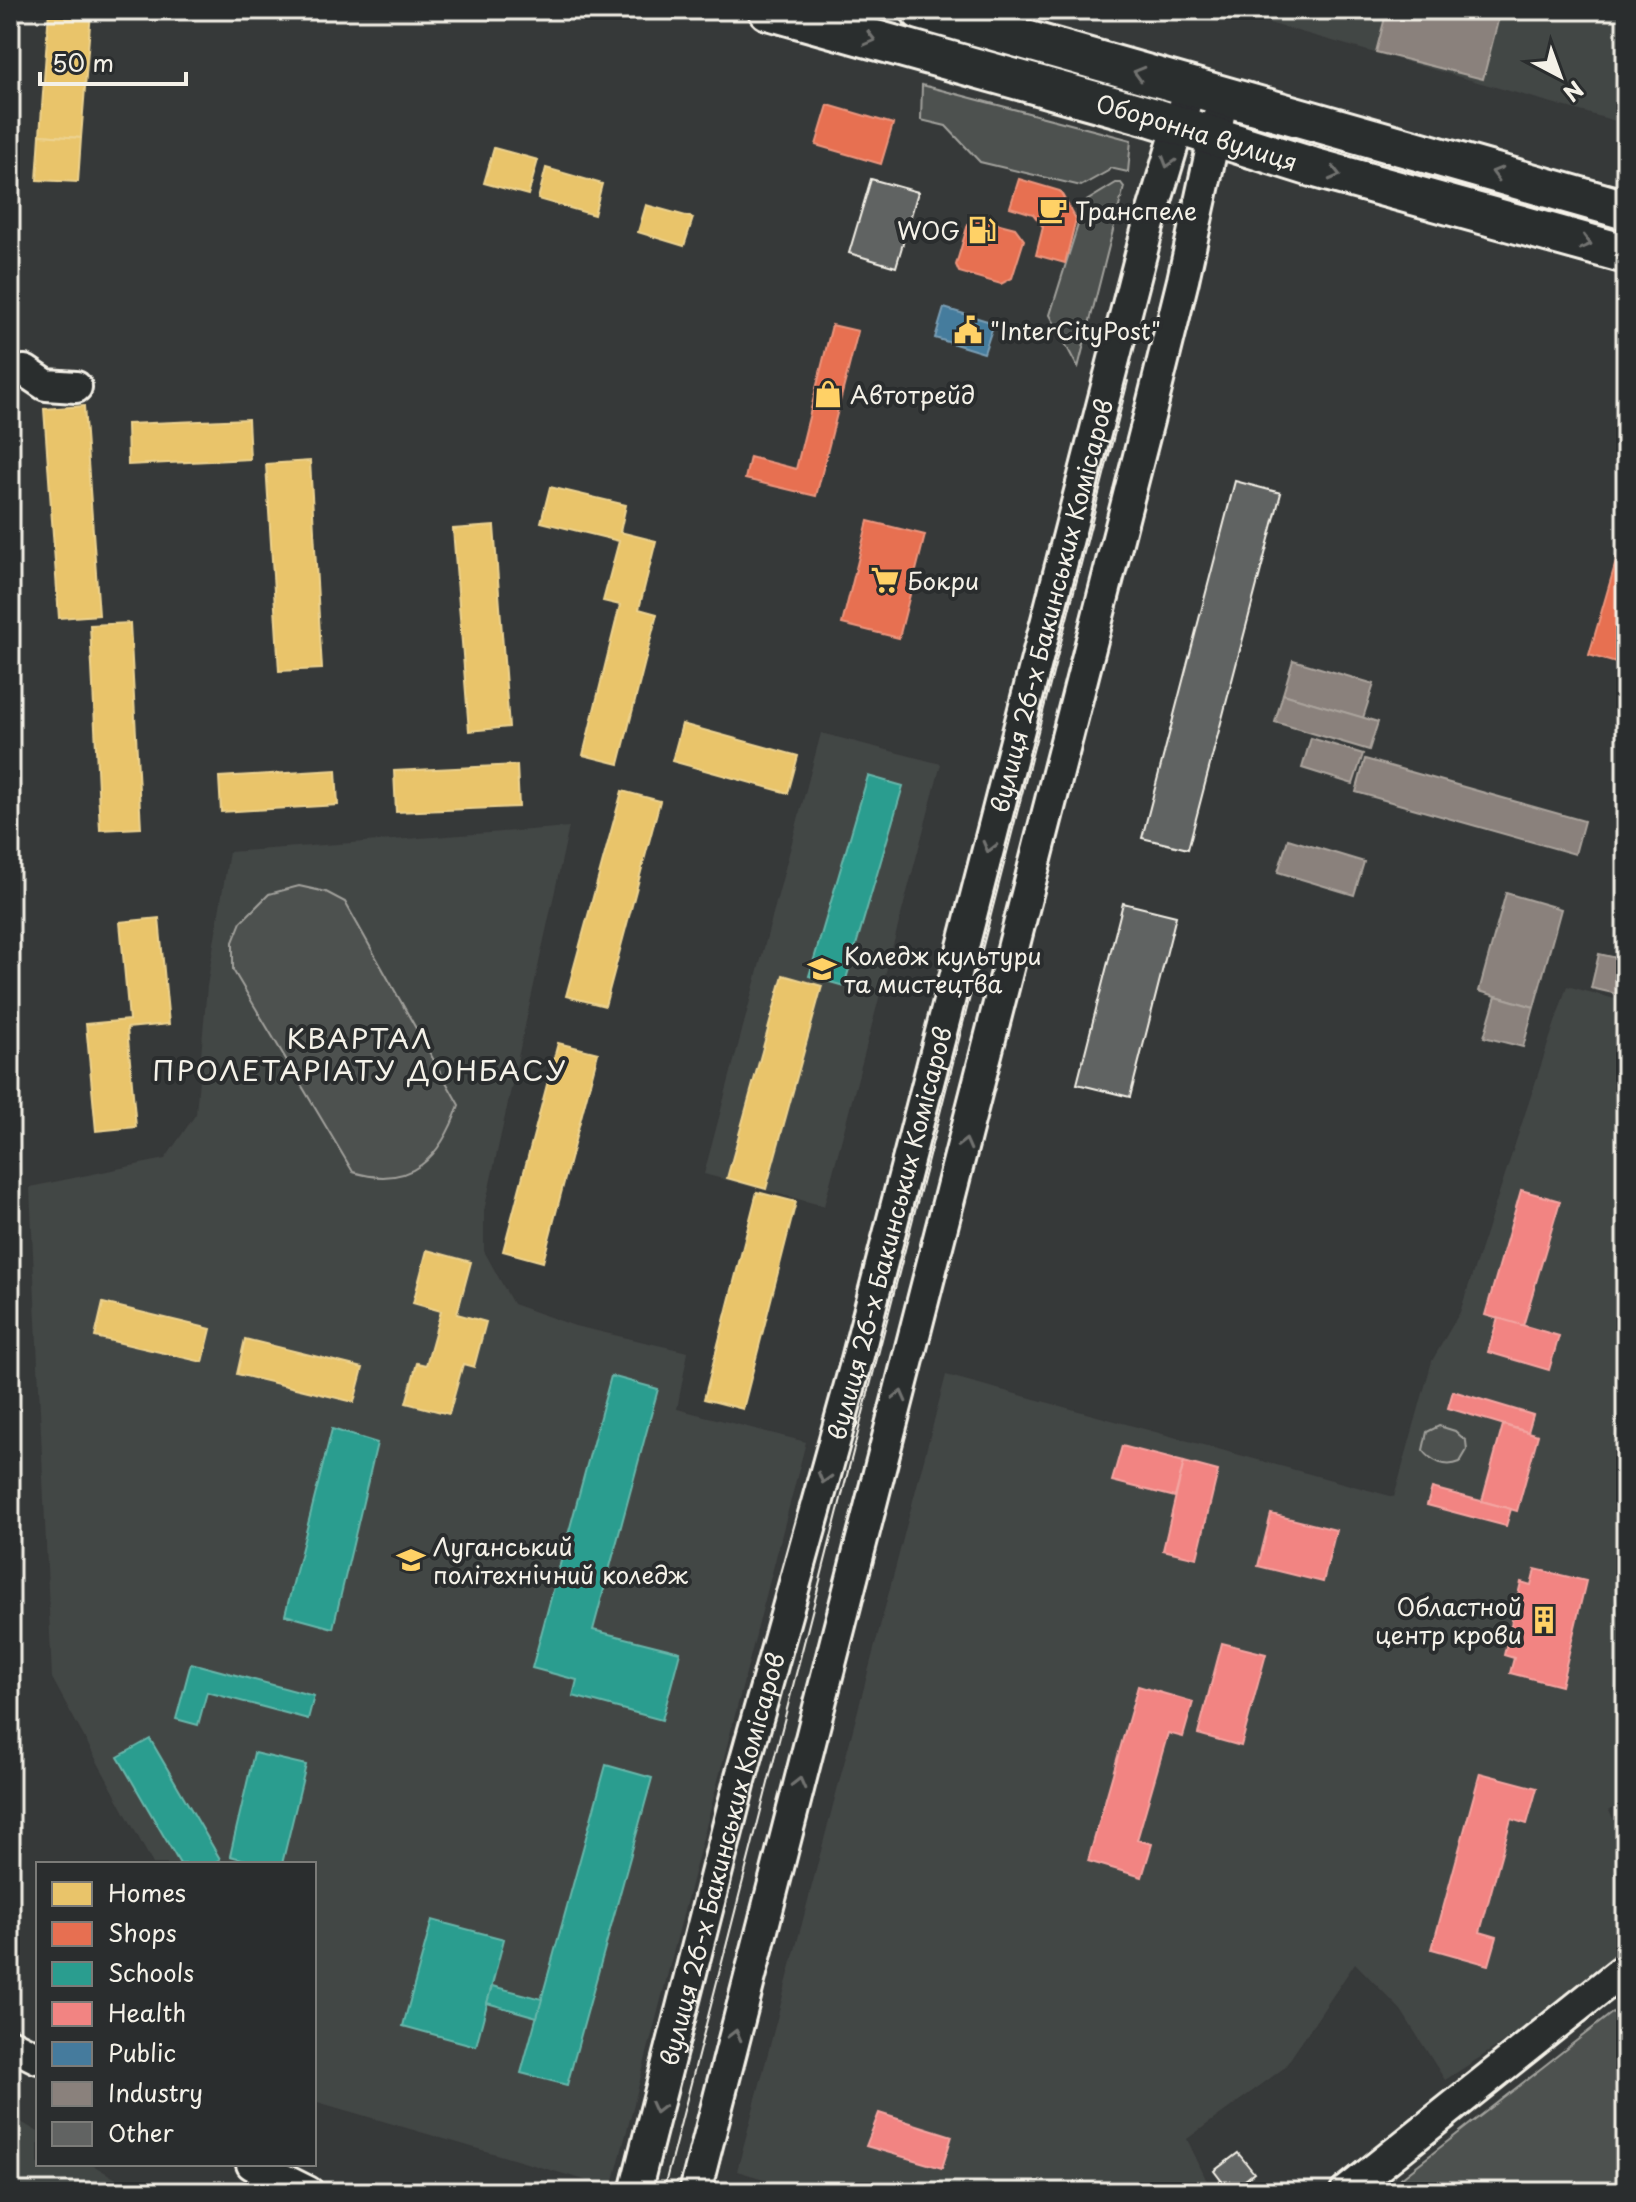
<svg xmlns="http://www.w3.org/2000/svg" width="1636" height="2202" font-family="'Playpen Sans',sans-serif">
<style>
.built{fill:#434645}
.green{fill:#4e514f;stroke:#a1a19c;stroke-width:2}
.homes{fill:#e9c46a;stroke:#ecd290;stroke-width:2}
.shops{fill:#e76f51;stroke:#eb967e;stroke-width:2}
.schools{fill:#2a9d8f;stroke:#67b6aa;stroke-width:2}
.health{fill:#f28482;stroke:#f3a5a1;stroke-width:2}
.public{fill:#457b9d;stroke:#7a9eb4;stroke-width:2}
.industry{fill:#8a817c;stroke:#aaa39c;stroke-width:2}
.building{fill:#616362;stroke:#f4f1e8;stroke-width:2}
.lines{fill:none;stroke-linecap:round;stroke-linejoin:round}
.minor-casing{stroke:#f4f1e8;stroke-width:36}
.major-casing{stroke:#f4f1e8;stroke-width:44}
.minor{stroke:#2a2d2e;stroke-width:30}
.major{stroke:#2a2d2e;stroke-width:38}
.tram{stroke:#f4f1e8;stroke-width:2}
.oneway{stroke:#71726f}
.labels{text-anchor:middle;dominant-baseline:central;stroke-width:8;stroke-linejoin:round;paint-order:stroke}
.street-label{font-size:24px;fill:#f4f1e8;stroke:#2a2d2e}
.poi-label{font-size:24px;fill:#f4f1e8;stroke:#2a2d2e;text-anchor:start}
.quarter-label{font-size:28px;letter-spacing:2px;fill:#f4f1e8;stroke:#2a2d2e}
</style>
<rect width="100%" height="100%" fill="#363939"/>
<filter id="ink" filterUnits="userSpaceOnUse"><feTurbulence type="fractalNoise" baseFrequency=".0125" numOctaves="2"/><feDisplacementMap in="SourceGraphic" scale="16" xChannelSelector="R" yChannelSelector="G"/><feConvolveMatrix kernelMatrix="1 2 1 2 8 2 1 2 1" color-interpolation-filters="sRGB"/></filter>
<g filter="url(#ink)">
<g class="built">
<path d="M1223,10H1626V124Z"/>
<path d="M821,733L941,764L824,1206L704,1174Z"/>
<path d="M569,827L484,1211V1251L513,1304L575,1326L688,1352L677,1409L806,1442L612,2188L314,2101V1864H153L52,1678L30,1187L165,1159L196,1114L207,986L229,852Z"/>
<path d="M1567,986L1626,1002V1799L1609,1811L1626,1842V1947L1538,2020L1445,2080L1401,2010L1355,1963L1284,2068L1187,2139L1212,2192H808L737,2171L946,1375L1394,1497L1432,1361L1460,1312Z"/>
<path d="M11,2116L38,2132V2164H91L138,2192H10Z"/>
</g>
<g class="green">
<path d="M922,85L1131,140L1128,172L1110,168L1108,171L1081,186L980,162L946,126L921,120Z"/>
<path d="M1116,183H1121L1124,187L1078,368L1050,315L1085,202Z"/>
<path d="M299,886L326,892L345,902L459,1105C441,1157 412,1190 353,1172L233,970V942L241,922L269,894Z"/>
<path d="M1439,1426L1455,1431L1466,1441L1467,1450L1460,1462C1446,1468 1432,1462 1423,1450L1427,1432Z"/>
<path d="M1626,2002V2192H1383Z"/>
</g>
<g class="homes">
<path d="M49,10L91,12L81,138L40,135Z"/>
<path d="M40,135L81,138L78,182L37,180Z"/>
<path d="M494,148L538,160L528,195L484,183Z"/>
<path d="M546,168L602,184L594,215L538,199Z"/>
<path d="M646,205L693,218L684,246L638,232Z"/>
<path d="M84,406L99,615L59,618L44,409Z"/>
<path d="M248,419L250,459L128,465L127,424Z"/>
<path d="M310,461L322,669L279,671L266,464Z"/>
<path d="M550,487L626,505L620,532L656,541L639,609L657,614L619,764L583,755L620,605L603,601L619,541L541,522Z"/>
<path d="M494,526L509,727L469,731L453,529Z"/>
<path d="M130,623L141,828L100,830L90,625Z"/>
<path d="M682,724L798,756L788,793L672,761Z"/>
<path d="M517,765L519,807L396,812L394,771Z"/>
<path d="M336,770L338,805L221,812L219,777Z"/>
<path d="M622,791L660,801L605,1006L566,996Z"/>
<path d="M159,918L169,1024L127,1028L136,1127L96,1131L86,1024L129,1020L120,922Z"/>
<path d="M783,975L822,986L766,1189L727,1178Z"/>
<path d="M558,1043L598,1053L543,1262L503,1251Z"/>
<path d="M757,1192L796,1202L743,1409L704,1399Z"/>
<path d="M427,1250L471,1262L457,1314L486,1322L474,1367L463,1364L449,1414L406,1403L417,1363L426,1365L441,1311L413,1303Z"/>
<path d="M103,1303L211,1329L203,1362L95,1337Z"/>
<path d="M245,1339L363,1368L354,1402L237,1374Z"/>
</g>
<g class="shops">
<path d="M828,105L893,124L881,164L816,145Z"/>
<path d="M1019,179L1060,191L1076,219L1065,263L1036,255L1043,227L1033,214L1010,207Z"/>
<path d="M976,218L1015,228L1024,240L1012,278L1001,284L959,272L956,265L968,224Z"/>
<path d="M832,325L858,331L816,496L745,479L750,457L796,469Z"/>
<path d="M868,521L925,535L899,638L842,624Z"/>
<path d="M1626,527V666L1589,655Z"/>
</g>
<g class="schools">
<path d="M868,776L903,786L844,986L809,976Z"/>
<path d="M611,1376L658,1389L593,1630L680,1652L662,1720L573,1696L577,1680L532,1668Z"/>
<path d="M332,1429L377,1443L333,1628L285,1615Z"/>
<path d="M191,1663L314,1696L308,1719L207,1692L198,1725L176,1719Z"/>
<path d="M150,1739L220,1859L212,1864H180L118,1757Z"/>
<path d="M254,1753L306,1765L282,1864H261L230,1856Z"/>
<path d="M606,1765L652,1778L567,2085L521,2073Z"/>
<path d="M432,1920L504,1939L476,2046L403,2026Z"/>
<path d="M492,1986L542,1999L537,2017L487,2003Z"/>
</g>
<g class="health">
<path d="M1521,1190L1560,1201L1523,1326L1485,1315Z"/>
<path d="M1498,1318L1559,1336L1549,1370L1488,1352Z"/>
<path d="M1453,1391L1533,1415L1528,1432L1448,1408Z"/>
<path d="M1503,1425L1538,1435L1517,1511L1482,1501Z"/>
<path d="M1122,1446L1184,1462L1175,1497L1112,1481Z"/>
<path d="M1184,1462L1218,1471L1197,1558L1163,1550Z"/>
<path d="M1432,1488L1511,1509L1506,1526L1427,1505Z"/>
<path d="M1271,1514L1336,1530L1323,1582L1258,1566Z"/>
<path d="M1535,1569L1586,1581L1561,1686L1510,1673L1514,1658L1504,1655L1521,1582L1531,1585Z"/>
<path d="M1222,1643L1266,1654L1241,1746L1198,1734Z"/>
<path d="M1138,1686L1193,1702L1183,1737L1168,1733L1137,1840L1152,1844L1142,1877L1088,1861Z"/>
<path d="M1480,1773L1537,1788L1527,1824L1511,1819L1480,1932L1497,1937L1489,1965L1432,1949Z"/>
<path d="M879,2113L952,2136L942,2168L866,2146Z"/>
</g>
<path class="public" d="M944,308L994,323L984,353L935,338Z"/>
<g class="industry">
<path d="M1387,10H1470L1499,17L1483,79L1376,52Z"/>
<path d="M1293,660L1374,684L1363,718L1283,694Z"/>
<path d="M1283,694L1378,722L1369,750L1275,722Z"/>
<path d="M1311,738L1363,754L1353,784L1302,768Z"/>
<path d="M1365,759L1584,821L1575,854L1356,792Z"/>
<path d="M1288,839L1364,862L1354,895L1278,872Z"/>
<path d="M1506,893L1561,909L1534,1007L1479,991Z"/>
<path d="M1599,954L1626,960V996L1591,988Z"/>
<path d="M1496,996L1534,1007L1523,1047L1484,1037Z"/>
</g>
<g class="building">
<path d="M871,179L918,192L896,267L849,253Z"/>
<path d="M1235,481L1281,493L1188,849L1142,838Z"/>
<path d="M1123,903L1176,916L1130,1097L1077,1084Z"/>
<path d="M1238,2153L1254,2173L1230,2192L1214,2171Z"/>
</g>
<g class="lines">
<defs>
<g id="minor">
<path d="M10,372L25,371L46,385L76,387"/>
<path d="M10,2044L38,2058"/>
<path d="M252,2164L308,2192"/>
<path id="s1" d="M635,2192L739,1784L855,1367L1148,227L1190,88"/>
<path d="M695,2192L1150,413L1183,280L1223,97"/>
<path d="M1346,2192L1626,1968"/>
</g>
<g id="major">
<path id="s2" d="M768,10L1152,117L1312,167L1626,254"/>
<path d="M920,10L1626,210"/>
</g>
</defs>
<use href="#minor" class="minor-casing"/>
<use href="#major" class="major-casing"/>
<use href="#minor" class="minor"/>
<use href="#major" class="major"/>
<path class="tram" d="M663,2192L1128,381"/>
</g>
<defs><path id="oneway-chevron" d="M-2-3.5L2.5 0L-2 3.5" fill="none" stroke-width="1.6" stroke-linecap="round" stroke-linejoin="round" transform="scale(2)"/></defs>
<g class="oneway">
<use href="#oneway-chevron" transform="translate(870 39) rotate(15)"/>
<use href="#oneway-chevron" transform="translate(1139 73) rotate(-164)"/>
<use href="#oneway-chevron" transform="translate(1168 162) rotate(107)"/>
<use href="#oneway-chevron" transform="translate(1497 173) rotate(-164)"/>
<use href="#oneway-chevron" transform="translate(1335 174) rotate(15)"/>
<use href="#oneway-chevron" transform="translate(1586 243) rotate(15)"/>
<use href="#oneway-chevron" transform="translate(989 847) rotate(104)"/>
<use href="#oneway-chevron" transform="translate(965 1144) rotate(-76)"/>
<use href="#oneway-chevron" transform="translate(900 1396) rotate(-76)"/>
<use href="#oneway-chevron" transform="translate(824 1478) rotate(106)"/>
<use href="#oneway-chevron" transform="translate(799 1783) rotate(-76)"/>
<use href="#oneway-chevron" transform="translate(735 2035) rotate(-76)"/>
<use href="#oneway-chevron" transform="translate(657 2108) rotate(104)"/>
</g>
</g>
<defs>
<symbol id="cafe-bare" viewBox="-9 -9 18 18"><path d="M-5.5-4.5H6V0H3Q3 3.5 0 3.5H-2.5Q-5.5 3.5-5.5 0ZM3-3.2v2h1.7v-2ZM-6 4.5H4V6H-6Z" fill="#ffd166" stroke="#2a2d2e" stroke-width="2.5" paint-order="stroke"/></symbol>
<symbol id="fuel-bare" viewBox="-9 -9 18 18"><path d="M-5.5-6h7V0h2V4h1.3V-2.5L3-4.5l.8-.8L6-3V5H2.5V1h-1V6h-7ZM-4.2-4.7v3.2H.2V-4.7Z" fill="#ffd166" stroke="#2a2d2e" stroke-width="2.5" paint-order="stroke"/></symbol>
<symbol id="civic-bare" viewBox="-9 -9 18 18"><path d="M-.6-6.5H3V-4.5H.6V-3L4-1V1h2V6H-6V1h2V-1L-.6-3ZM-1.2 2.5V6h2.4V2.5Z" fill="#ffd166" stroke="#2a2d2e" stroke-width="2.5" paint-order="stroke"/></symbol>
<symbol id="shop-bare" viewBox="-9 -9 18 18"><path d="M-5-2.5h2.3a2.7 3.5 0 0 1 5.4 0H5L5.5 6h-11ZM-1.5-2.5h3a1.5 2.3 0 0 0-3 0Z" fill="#ffd166" stroke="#2a2d2e" stroke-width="2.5" paint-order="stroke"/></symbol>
<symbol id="supermarket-bare" viewBox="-9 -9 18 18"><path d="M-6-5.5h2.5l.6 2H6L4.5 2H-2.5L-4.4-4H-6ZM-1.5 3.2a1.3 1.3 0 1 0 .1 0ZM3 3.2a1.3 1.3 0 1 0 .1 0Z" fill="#ffd166" stroke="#2a2d2e" stroke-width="2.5" paint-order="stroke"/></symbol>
<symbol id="university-bare" viewBox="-9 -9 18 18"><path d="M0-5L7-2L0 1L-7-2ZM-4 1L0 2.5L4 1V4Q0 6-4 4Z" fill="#ffd166" stroke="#2a2d2e" stroke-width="2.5" paint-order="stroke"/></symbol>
<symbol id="building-bare" viewBox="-9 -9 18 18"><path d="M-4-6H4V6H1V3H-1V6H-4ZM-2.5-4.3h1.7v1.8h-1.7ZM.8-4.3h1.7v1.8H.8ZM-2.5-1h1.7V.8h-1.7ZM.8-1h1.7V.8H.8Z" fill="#ffd166" stroke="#2a2d2e" stroke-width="2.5" paint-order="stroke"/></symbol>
</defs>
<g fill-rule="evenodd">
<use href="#cafe-bare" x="1033" y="190" width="40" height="40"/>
<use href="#fuel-bare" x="962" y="210" width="40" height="40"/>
<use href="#civic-bare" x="948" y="310" width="40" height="40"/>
<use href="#shop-bare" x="808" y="374" width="40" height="40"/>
<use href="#supermarket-bare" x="865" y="560" width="40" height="40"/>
<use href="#university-bare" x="802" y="949" width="40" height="40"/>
<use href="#university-bare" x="391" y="1540" width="40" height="40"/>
<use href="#building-bare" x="1524" y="1600" width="40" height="40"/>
</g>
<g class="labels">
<g class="street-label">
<text stroke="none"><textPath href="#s2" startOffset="446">Оборонна вулиця</textPath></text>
<text stroke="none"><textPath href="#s1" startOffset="1640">вулиця 26-х Бакинських Комісаров</textPath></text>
<text stroke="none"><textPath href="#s1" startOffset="992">вулиця 26-х Бакинських Комісаров</textPath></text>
<text stroke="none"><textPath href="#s1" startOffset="344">вулиця 26-х Бакинських Комісаров</textPath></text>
</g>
<g class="poi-label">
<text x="1075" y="210">Транспеле</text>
<text x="960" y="230" text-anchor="end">WOG</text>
<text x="990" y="330">"InterCityPost"</text>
<text x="850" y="394">Автотрейд</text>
<text x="907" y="580">Бокри</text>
<text x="844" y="955">Коледж культури<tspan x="844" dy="28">та мистецтва</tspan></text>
<text x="433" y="1546">Луганський<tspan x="433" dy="28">політехнічний коледж</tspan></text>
<text x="1522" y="1606" text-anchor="end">Областной<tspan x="1522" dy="28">центр крови</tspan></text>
</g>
<g class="quarter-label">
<text x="360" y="1037">КВАРТАЛ<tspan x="360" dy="32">ПРОЛЕТАРІАТУ ДОНБАСУ</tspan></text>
</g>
</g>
<rect width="1636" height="2202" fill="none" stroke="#2a2d2e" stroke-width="40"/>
<rect x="20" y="20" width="1596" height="2162" fill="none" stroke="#f4f1e8" stroke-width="3" filter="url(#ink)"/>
<rect x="36" y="1862" width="280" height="304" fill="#2a2d2e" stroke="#7b7b78" stroke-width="2"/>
<rect x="52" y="1882" width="40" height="24" fill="#e9c46a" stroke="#7b7b78" stroke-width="2"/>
<text x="108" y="1902" font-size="24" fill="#f4f1e8">Homes</text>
<rect x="52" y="1922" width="40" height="24" fill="#e76f51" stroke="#7b7b78" stroke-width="2"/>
<text x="108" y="1942" font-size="24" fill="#f4f1e8">Shops</text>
<rect x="52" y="1962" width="40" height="24" fill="#2a9d8f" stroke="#7b7b78" stroke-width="2"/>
<text x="108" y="1982" font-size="24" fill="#f4f1e8">Schools</text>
<rect x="52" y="2002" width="40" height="24" fill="#f28482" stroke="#7b7b78" stroke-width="2"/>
<text x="108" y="2022" font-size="24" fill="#f4f1e8">Health</text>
<rect x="52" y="2042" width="40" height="24" fill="#457b9d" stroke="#7b7b78" stroke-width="2"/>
<text x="108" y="2062" font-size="24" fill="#f4f1e8">Public</text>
<rect x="52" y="2082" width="40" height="24" fill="#8a817c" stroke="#7b7b78" stroke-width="2"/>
<text x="108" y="2102" font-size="24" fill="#f4f1e8">Industry</text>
<rect x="52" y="2122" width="40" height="24" fill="#616362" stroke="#7b7b78" stroke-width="2"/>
<text x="108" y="2142" font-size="24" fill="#f4f1e8">Other</text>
<g transform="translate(1560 76) rotate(139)" stroke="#2a2d2e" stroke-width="6" paint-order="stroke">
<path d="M0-6L14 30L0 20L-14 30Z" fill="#f4f1e8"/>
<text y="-12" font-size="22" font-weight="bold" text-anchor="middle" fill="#f4f1e8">N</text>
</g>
<path d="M40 72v12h146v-12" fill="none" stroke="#f4f1e8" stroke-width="4"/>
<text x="52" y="72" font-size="24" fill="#f4f1e8" stroke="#2a2d2e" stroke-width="6" paint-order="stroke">50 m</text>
</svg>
